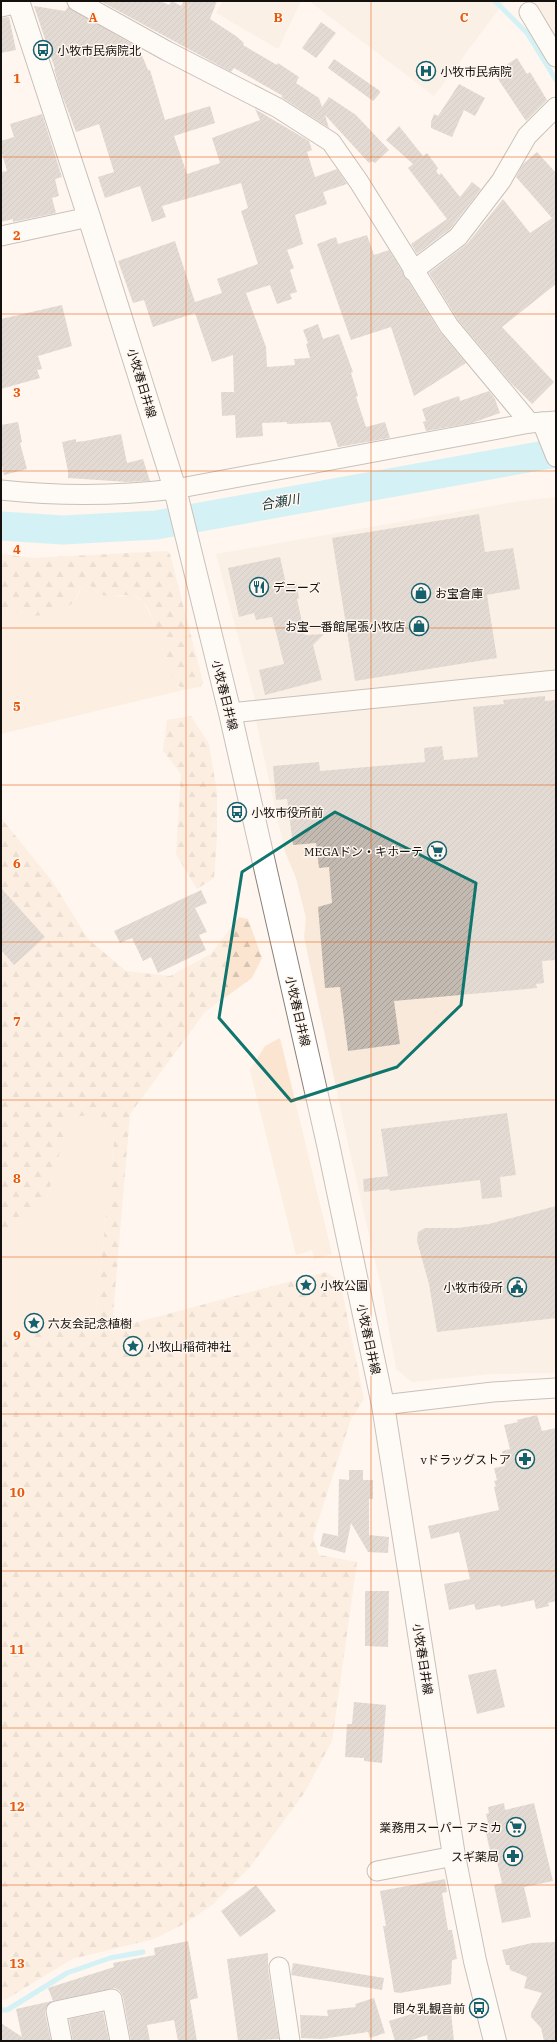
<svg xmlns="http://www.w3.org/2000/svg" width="557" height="2042" font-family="'IBM Plex Serif','Noto Sans JP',serif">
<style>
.built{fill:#f8e9db}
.green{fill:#fbe5d1}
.forest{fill:url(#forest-firs)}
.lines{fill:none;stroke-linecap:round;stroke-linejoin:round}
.stream{stroke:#a3ecfc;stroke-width:5}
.river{stroke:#a3ecfc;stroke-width:29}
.building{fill:url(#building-hatch)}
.street-casing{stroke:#898179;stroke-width:21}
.secondary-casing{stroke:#898179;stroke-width:24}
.street{stroke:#fff;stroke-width:19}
.secondary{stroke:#fff;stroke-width:22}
.marked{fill:none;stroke:#0f766e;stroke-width:3;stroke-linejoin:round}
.grid{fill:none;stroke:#e8590c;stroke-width:1;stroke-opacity:0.55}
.labels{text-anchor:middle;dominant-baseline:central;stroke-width:3;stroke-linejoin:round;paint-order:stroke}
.poi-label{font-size:12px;fill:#13100d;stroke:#fef6ef;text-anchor:start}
.street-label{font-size:12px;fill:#13100d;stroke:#fef6ef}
.water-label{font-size:13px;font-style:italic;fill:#0c3137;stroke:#fef6ef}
.grid-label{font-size:13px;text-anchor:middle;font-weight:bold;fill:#e8590c;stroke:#fef6ef;stroke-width:3;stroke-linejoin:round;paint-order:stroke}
</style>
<defs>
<pattern id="forest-firs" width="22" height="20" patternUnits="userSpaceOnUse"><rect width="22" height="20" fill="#fbe5d1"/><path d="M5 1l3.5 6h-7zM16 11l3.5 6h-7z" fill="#d6c3b2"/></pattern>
<pattern id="building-hatch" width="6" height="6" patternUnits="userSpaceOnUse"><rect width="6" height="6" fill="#c3bab2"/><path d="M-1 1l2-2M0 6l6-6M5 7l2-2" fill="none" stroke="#a79f98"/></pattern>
</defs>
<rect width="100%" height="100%" fill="#fef6ef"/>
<g class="built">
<path d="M223,1H301L278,49L216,13Z"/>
<path d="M309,1H505L434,96Z"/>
<path d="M531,1H556V38L537,6Z"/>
<path d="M556,497V1373L492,1374L412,1382L396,1369L383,1295L350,1153L304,937L306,918L296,878L285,852L256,721L254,696L216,554L520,501Z"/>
</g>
<g class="green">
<path d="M91,585L97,593L121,597L130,594L143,601L156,626L166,659L178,687L183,690L1,734V608C25,614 53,620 73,602C79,598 79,592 82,586Z"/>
<path d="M280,1038L332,1254L314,1259L312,1250L296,1255L250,1070L265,1046Z"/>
<path d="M92,1114C104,1118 110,1131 114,1142L96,1312L80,1324L2,1342L1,1235L37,1213L47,1198L68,1122L73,1116Z"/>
</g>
<g class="forest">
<path d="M166,551L170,554L203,682L200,687L183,690C165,678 160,621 143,601C131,589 114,600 99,594C96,592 93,588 90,585L82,586L74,602L65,608L48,615L30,616L1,608V554L34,558Z"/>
<path d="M191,716L209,744L217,793V836L214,878L197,889L176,854L181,774L163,751L167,720Z"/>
<path d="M1,818L52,881L88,939L126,971L170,976L211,954L239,917L248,919L262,958L252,978L205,1012L130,1114L113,1315L126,1325L326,1272L340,1281L364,1399L351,1419L313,1537L319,1555L357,1562L332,1741L305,1792L250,1867L211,1906L182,1925L154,1939L72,1959L5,2000L1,1999V1341L80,1324L96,1312L114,1142C108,1125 101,1113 82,1116C75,1116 73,1117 68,1122L47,1198L37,1213L1,1235Z"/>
</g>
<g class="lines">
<g class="stream">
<path d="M495,1L527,33L556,80"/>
<path d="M1,2010H7L67,1973L110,1958L143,1952"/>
</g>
<path class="river" d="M1,526L63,530L156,525L556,453"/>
</g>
<g class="building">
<path d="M100,1H160L169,5L172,1L181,6L184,1H217L210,19L236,36L244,43L243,45L277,65L278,63L299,77L296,83L319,98L322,107L329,97L356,115L389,150L375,163L372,161L369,163L325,115L329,128L281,97L283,96L234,68L231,72Z"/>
<path d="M34,6L65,11L68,7L139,48L148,70H150L165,120L210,106L215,123L174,136L187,174L220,163L212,138L260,120L255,109L309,141L312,150L307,152L315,177L337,169L347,184L323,192L327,204L295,215L303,244L287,250L294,268L290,270L297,292L290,294L292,299L277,304L270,285L246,293L266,347L267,367L295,365L294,359L310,358L306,344L308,343L303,330L318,324L323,339L339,334L353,372L351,373L358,396L356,397L366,427L385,422L390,438L338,447L330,422L287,424V422L262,423L263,436L236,438L235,415L222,416L221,392H234L233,355L212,362L195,313L153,327L144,300L133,303L118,261L175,241L195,302L222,293L217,279L258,264L241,211L248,208L241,183L162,206L166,217L152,222L140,186L105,198L98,177L114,172L99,124L76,132L60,90L54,69H55Z"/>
<path d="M9,17L16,50L1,53V18Z"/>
<path d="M321,22L336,33L316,58L302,48Z"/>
<path d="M517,58L527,74L530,72L547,100L526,121L494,73Z"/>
<path d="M334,59L380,91V93L373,101L328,68Z"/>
<path d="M459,84L485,98L475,116L464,110L452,137L431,128V122L434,114L438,116Z"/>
<path d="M42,114L62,177L55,179L59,196L52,198L56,213L13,222V219L1,222V172L7,171L1,150V141L14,137L10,124Z"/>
<path d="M399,126L423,156L427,153L438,168L436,171L439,175L441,173L460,197L472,182L481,189L450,229L417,254L411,244L447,219L408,168L413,164L386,140Z"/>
<path d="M537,152L556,173V284L502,327L554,382L532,404L509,381L458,320L429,273L467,244L503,199L530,233L552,218L516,177L523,164Z"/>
<path d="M367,235L374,255L389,250L440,332L466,363L414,396L391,327L351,340L317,244L336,237L338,244Z"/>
<path d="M62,305L72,346L38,356L42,369L37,370L40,378L1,389V319Z"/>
<path d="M489,391L495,399L500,413L472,423L426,431L423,422L426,421L422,409L459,396L460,401Z"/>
<path d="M18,422L22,442L20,443L27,469L4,475L1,460V425Z"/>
<path d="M121,434L127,463L143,459L150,481L127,482L68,478V471L62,442L76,439V442L85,441Z"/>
<path d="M479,514L485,552L513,548L520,589L487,595L497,658L355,681L332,538Z"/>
<path d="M280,557L286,584L296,582L299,598L297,599L305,635L324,634L313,645L322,680L265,695L259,670L284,664L272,617L256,620L254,613L239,617L228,568Z"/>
<path d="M545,696V701L556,700V960L542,961L544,983L536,984L537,988L394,1001L400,1044L348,1051L340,987L325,988L318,907L332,903L329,867L319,868L316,843L293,845L287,799L276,800L273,766L319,762L320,771L425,762L424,748L442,746L444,760L478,757L473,707L504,704L503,700Z"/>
<path d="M1,888L45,937L14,965L1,950Z"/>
<path d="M201,890L207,903L195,908L207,932L199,935L206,950L158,973L151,957L143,961L132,938L120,943L114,931Z"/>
<path d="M507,1113L516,1175L500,1177L502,1197L482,1199L480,1180L390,1191L389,1189L364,1192L363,1179L388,1176L381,1129Z"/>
<path d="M556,1206V1318L437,1332L429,1284L417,1241L418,1232L425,1228H457L489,1224Z"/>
<path d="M537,1415L542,1431L556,1428V1601L548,1603L549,1606L536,1609L534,1600L501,1607L500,1605L476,1610L474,1604L449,1610L444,1584L470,1579L459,1532L431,1539L428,1526L499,1510L494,1487L496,1486L494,1481L497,1480L494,1468L505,1466L502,1451L510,1449L504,1425L518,1422L517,1420Z"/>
<path d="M349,1470H363V1480H373V1499H369V1535L389,1537L388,1553L368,1552L351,1523L345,1553L320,1546L323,1533L338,1536L339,1479L349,1480Z"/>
<path d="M365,1591H389L388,1647L365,1646Z"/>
<path d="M496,1669L505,1707L477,1714L468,1675Z"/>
<path d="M354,1702L386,1705L382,1763L364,1761V1758L345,1757L347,1724H352Z"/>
<path d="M504,1803L505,1810L534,1803L553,1881L524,1887L531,1917L502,1923L494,1885L502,1883L495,1853L491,1855L486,1833L490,1832L486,1814L489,1813L488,1807Z"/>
<path d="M445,1879L447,1892L442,1893L448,1930H452L457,1959L452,1960L451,1984L400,1993L394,1992L383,1926H386L380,1891Z"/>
<path d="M256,1885L276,1911L240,1937L221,1911Z"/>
<path d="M188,1941L198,1998L190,2000L197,2041H178L174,2020L147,2025L150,2041H131L123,1997L120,1991L115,1988L53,2001L48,1988L114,1967L113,1963L155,1955L154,1948Z"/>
<path d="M556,1942V2041H544L541,2028L531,2017V2013L542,1993L524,1988L527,1977L510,1970L509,1965H506L502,1950L532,1943Z"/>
<path d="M268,1953V1969L279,2039L238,2041L227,1959Z"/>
<path d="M293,1963L384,1978L382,1990L291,1975Z"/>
<path d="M374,1998L385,2033L370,2038L368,2032L322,2039L301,2038L300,2015L328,2016L327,2010L356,2007L355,2004Z"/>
<path d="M52,2001L46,2007L45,2013L51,2041H1V2023L22,2037L16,2009Z"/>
<path d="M450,2002L454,2041H428L427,2035L409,2041H395L389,2021Z"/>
<path d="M103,2012L109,2041H73L69,2019Z"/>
</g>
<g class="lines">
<defs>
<g id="street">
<path d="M77,1L167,51L278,108L331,142L359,182L449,326L530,423"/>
<path d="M1,7L19,3"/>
<path d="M529,12L556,57"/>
<path d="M1,236L89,217"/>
<path d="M413,271L458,237L501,181L527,136L556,107"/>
<path d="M542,422L556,457"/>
<path d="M1,490C58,496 118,496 175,489L530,423L556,421"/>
<path d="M230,713L556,680"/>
<path d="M383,1405L493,1392L556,1388"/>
<path d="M377,1871L454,1856"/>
<path d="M279,1967L290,2041"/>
<path d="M62,2041L56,2011L112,1999L120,2041"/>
</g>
<path id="secondary" d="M18,1L89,217L175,489L230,713L328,1144L383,1405L454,1856L475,1961L495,2041"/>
</defs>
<use href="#street" class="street-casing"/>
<use href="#secondary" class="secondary-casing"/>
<use href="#street" class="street"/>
<use href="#secondary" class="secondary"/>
</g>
<path d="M0 0H557V2042H0ZM335,812L476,883L461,1005L397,1067L291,1101L219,1018L242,872Z" fill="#fef6ef" fill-opacity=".55" fill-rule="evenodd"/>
<path class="marked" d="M335,812L476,883L461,1005L397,1067L291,1101L219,1018L242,872Z"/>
<path class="grid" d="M186,1V2041M371,1V2041M1,157H556M1,314H556M1,471H556M1,628H556M1,785H556M1,942H556M1,1100H556M1,1257H556M1,1414H556M1,1571H556M1,1728H556M1,1885H556"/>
<defs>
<symbol id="bus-ring" viewBox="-11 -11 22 22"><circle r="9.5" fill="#fef6ef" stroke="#14606d" stroke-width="1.5"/><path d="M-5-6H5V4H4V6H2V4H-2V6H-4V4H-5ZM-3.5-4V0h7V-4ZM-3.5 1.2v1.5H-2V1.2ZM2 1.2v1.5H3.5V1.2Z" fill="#14606d"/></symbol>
<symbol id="hospital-ring" viewBox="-11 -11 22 22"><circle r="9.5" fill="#fef6ef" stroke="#14606d" stroke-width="1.5"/><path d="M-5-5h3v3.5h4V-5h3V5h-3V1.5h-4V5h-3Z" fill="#14606d"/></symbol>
<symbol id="restaurant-ring" viewBox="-11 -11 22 22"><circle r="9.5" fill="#fef6ef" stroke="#14606d" stroke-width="1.5"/><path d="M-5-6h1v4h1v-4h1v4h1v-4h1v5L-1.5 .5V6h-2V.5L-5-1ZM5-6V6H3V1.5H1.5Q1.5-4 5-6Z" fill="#14606d"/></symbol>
<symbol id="shop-ring" viewBox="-11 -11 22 22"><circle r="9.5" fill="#fef6ef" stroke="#14606d" stroke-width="1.5"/><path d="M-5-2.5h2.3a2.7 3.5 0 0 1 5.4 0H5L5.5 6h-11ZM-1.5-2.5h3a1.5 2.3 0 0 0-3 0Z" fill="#14606d"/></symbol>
<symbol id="supermarket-ring" viewBox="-11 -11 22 22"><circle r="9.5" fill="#fef6ef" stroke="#14606d" stroke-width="1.5"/><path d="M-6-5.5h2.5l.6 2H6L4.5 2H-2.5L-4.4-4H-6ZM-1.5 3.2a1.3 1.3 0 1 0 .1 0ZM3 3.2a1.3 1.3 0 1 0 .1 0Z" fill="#14606d"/></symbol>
<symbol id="sight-ring" viewBox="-11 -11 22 22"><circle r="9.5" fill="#fef6ef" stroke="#14606d" stroke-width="1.5"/><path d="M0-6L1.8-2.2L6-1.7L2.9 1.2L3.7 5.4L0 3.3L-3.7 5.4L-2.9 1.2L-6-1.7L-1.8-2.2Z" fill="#14606d"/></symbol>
<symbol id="civic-ring" viewBox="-11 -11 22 22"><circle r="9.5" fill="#fef6ef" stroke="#14606d" stroke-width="1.5"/><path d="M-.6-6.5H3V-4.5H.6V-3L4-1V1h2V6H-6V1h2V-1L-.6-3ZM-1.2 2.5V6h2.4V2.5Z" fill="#14606d"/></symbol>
<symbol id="pharmacy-ring" viewBox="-11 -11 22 22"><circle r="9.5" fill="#fef6ef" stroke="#14606d" stroke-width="1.5"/><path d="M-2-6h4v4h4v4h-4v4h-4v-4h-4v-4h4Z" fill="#14606d"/></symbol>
</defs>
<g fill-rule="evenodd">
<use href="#bus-ring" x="32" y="39" width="22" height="22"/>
<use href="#hospital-ring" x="415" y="60" width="22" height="22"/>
<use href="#restaurant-ring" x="248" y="576" width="22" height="22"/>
<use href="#shop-ring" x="410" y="582" width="22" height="22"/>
<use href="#shop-ring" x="408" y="615" width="22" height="22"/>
<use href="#bus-ring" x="226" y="801" width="22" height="22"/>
<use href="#supermarket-ring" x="426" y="840" width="22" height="22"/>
<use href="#sight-ring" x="295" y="1274" width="22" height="22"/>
<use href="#civic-ring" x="506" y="1276" width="22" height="22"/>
<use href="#sight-ring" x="23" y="1312" width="22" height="22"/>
<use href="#sight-ring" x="122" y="1335" width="22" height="22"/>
<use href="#pharmacy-ring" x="514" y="1448" width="22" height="22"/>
<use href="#supermarket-ring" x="505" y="1816" width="22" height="22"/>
<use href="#pharmacy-ring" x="502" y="1845" width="22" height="22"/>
<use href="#bus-ring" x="468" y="1997" width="22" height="22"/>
</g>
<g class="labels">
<g class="poi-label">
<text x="57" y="50">小牧市民病院北</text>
<text x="440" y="71">小牧市民病院</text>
<text x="273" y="587">デニーズ</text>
<text x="435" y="593">お宝倉庫</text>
<text x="405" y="626" text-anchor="end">お宝一番館尾張小牧店</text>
<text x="251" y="812">小牧市役所前</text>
<text x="423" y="851" text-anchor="end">MEGAドン・キホーテ</text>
<text x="320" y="1285">小牧公園</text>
<text x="503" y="1287" text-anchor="end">小牧市役所</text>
<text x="48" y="1323">六友会記念植樹</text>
<text x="147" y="1346">小牧山稲荷神社</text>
<text x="511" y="1459" text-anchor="end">vドラッグストア</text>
<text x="502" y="1827" text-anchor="end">業務用スーパー アミカ</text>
<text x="499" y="1856" text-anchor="end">スギ薬局</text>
<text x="465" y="2008" text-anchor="end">間々乳観音前</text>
</g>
<g class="street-label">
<text transform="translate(142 383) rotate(73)">小牧春日井線</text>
<text transform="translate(225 695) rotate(76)">小牧春日井線</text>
<text transform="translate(298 1011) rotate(77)">小牧春日井線</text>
<text transform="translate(369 1339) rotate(78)">小牧春日井線</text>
<text transform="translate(423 1659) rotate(81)">小牧春日井線</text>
</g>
<g class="water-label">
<text transform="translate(280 502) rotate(-10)">合瀬川</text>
</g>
</g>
<g class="grid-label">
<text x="93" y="22">A</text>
<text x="278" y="22">B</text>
<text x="464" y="22">C</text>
<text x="17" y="83">1</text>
<text x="17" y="240">2</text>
<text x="17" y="397">3</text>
<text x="17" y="554">4</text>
<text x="17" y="711">5</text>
<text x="17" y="868">6</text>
<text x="17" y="1026">7</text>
<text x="17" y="1183">8</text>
<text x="17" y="1340">9</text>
<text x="17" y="1497">10</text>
<text x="17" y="1654">11</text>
<text x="17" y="1811">12</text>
<text x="17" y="1968">13</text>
</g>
<rect width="557" height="2042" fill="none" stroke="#13100d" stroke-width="4"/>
</svg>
